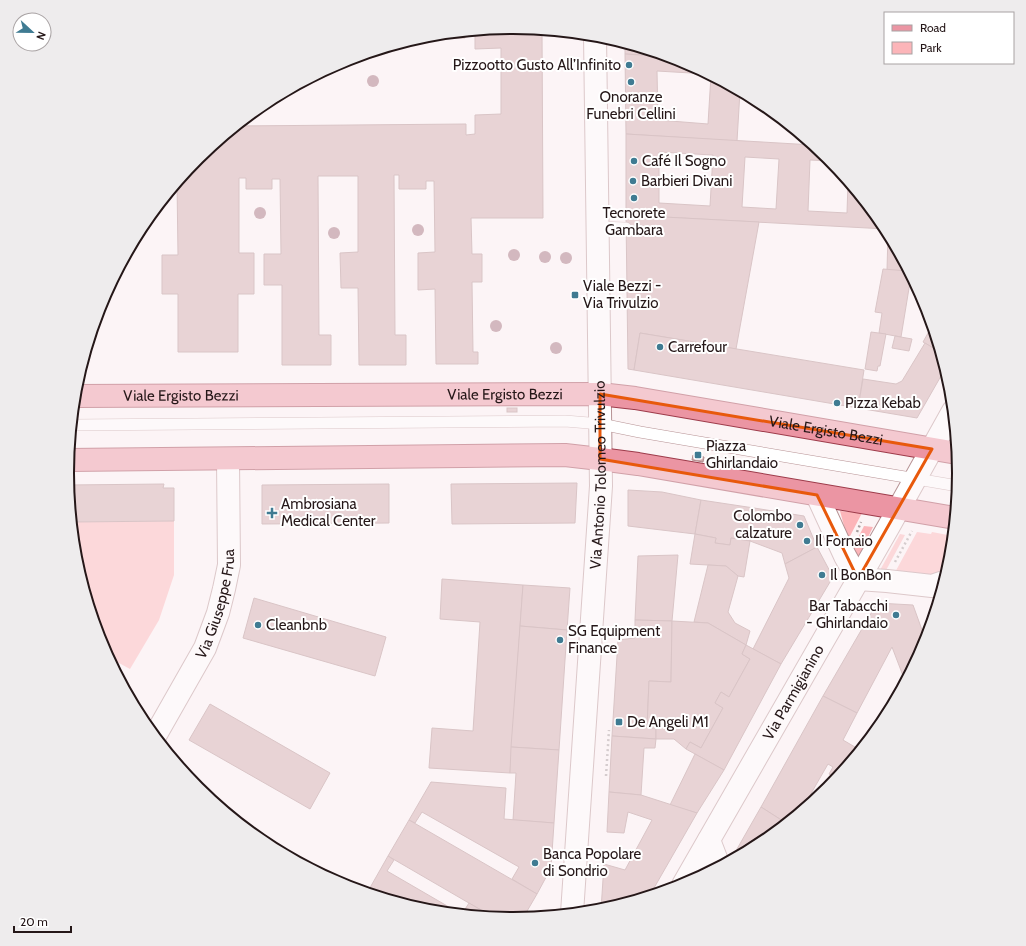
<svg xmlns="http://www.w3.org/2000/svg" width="1026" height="946" font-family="Cabin,sans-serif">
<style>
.green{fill:#fcb5b9}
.building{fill:#d1abad;stroke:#b08b8d;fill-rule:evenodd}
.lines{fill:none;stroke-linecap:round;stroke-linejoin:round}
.lane-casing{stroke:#b79395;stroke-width:12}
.street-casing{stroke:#b79395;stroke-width:24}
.secondary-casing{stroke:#b79395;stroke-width:24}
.primary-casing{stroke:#9d3b4a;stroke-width:24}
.path{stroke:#a69c9d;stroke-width:2.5;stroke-dasharray:2 3;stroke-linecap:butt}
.lane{stroke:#fff;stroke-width:11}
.street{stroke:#fff;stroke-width:22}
.secondary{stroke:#fff;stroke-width:22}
.primary{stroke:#eb95a3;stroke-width:22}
.tree{fill:#a26f7c}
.marked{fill:none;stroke:#e8590c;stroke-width:3;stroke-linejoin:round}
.poi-dot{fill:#3f7b92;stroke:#fff;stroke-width:1.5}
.labels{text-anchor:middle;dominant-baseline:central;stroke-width:4;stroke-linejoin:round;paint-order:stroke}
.poi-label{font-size:15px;fill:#251718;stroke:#fff;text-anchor:start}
.street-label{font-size:15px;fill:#251718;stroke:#fff}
.rim{fill:none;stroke:#251718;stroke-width:2}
</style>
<rect width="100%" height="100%" fill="#fcf4f5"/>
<g class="green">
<path d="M840,511L862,513L848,540Z"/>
<path d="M174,521V575L159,620L130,669L108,657L101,643L76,560L72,522Z"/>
<path d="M864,526L873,527L857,560L852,550Z"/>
<path d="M917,532L931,534L932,532L953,536L950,560L946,574L944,575L893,576Z"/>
<path d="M900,534L905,535L884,574L879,572Z"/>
</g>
<g class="building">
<path d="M513,27L542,30L543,218H471L472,254H482V282H472L473,352H478V364H436L435,289L418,290V253L435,252L434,181H426V189H399V175H394L395,335H406V365H359L358,288H341L340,253L358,252V176H318L319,335H331V365H282V285H264V254H281L280,179H272V189H246V178H239V253H254V294H238V352H178V294H162V255H178L177,182L198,157L237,126L466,124V135L475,134V115L501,114V48L475,49V31Z"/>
<path d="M465,32V38L415,39L426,36Z"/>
<path d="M625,43L672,57L625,54Z"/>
<path d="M625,54L672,57L684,61L708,74L657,71L658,120L708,124L711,75L740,91L737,141L626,134Z"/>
<path d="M626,134L813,145L829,158L831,161L810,160L808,211L847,213L848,182L884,225L886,229L626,215ZM659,152L713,155L710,206L659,203ZM745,157L779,159L776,209L742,207Z"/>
<path d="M626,215L759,222L736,349L640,333L634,370L628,369Z"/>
<path d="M888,234L908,271L887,270Z"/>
<path d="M883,269L908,271L911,276L901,337L879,333L882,313L875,312Z"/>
<path d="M932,326L940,352L923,342Z"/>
<path d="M871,332L886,334L880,366H878L877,371L865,369Z"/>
<path d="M640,333L864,370L858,408L634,370Z"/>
<path d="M895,336L912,339L909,351L892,348Z"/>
<path d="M925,343L940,352L945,369L917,418L858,408L863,379L896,384L902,381Z"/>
<rect x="507" y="408" width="10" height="4"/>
<path d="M693,455L704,457L703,462L692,460Z"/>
<path d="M577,483L575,523L452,524L451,484Z"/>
<path d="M164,484L163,488H174V521L72,522L68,485Z"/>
<path d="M389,484V523L262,524V485Z"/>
<path d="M628,490L662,492L701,500L695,534L628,526Z"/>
<path d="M701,500L754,508L750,541L731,538L730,545L715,543L716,538L695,534Z"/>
<path d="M754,508L804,516L817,547L785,564L782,553L750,541Z"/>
<path d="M695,534L716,538L715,543L730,545L731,538L750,541L744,577L738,576L726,566L690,564Z"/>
<path d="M817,547L833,577L781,664L753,649L789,578L785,564Z"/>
<path d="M678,555L672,621L635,620L638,556Z"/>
<path d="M708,565L726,566L738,576L728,612L735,623L750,631L746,645L708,623L694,622Z"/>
<path d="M442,579L523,585L510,773L429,768L432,728L473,731L480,622L440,619Z"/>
<path d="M523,585L570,588L567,630L520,626Z"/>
<path d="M254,598L386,637L375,676L243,638Z"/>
<path d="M877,603L913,605L926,641L905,681L892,647L857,713L823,696Z"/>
<path d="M635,620L672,621L671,682L649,681L647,728H656V739L612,736L618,640L635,638Z"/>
<path d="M672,621L708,623L746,645L742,654L750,659L729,697L721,692L715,703L723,708L701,748L690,742L686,749L674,739H656V728H647L649,681L671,682Z"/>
<path d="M520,626L567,630L559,750L511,747Z"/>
<path d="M746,645L781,664L724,770L686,749L690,742L701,748L723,708L715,703L721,692L729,697L750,659L742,654Z"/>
<path d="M823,696L857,713L843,740L860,750L836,779L829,774L833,767L828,764L809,797L810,801L808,805L804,807L801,811L786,823L761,807Z"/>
<path d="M210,704L330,773L310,809L189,740Z"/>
<path d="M612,736L656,739L655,748H644L641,795L609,792Z"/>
<path d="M511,747L559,750L554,823L513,820L516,773H510Z"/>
<path d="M695,754L724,770L697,813L670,805Z"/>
<path d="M431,782L506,788L504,819L554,823L551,868L537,894L512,879L519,867L422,812L415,823L409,820Z"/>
<path d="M609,792L641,795L697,813L650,895L601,910L604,864L625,870L652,820L628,812L624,833L607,832Z"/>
<path d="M761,807L786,823L761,844L739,855L737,849Z"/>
<path d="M409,820L537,894L523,918L513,919L493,917L388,856Z"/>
<path d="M388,856L394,860L387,871L461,914L426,910L367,893Z"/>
<path d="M469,903L493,917L462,914Z"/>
</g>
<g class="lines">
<defs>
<g id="lane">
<path d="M598,227L626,228"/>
<path d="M72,425L565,421L601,424L640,432L958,486"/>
</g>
<g id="street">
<path d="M817,495L845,556L858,579L887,581L932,586L944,582"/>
<path id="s1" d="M155,736L205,648L218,613L224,589L229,565L228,459"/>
<path d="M709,840L719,866"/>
</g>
<g id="secondary">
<path id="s2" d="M683,885L889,526L953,411"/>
<path id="s3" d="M572,913L601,486L595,35"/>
</g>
<g id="primary">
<path id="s4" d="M75,396L600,394L635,398L957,453"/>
<path d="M68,460L565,455L600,459L638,464L955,518"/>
</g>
</defs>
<use href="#lane" class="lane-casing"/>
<use href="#street" class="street-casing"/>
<use href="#secondary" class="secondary-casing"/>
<use href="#primary" class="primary-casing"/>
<g class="path">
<path d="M857,532L861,522"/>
<path d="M895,562L912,531"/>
<path d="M606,776L609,730"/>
</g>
<use href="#lane" class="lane"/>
<use href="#street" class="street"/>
<use href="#secondary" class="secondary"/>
<use href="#primary" class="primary"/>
</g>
<g class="tree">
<circle cx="373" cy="81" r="6"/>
<circle cx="260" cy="213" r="6"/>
<circle cx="418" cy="230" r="6"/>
<circle cx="334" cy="233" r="6"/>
<circle cx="514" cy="255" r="6"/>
<circle cx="545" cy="257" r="6"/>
<circle cx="566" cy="258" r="6"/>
<circle cx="496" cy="326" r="6"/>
<circle cx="556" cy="348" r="6"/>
</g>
<path d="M0 0H1026V946H0ZM600,394L932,449L858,579L817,495L600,459Z" fill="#fcf4f5" fill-opacity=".55" fill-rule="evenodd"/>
<path class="marked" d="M600,394L932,449L858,579L817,495L600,459Z"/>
<g class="poi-dot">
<circle cx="629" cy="65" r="4"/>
<circle cx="631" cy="82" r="4"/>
<circle cx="634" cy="161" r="4"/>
<circle cx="633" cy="181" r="4"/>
<circle cx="634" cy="198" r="4"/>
<rect x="571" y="291" width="8" height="8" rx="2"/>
<circle cx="660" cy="347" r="4"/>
<circle cx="837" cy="403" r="4"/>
<rect x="694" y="451" width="8" height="8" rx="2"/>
<path d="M270 507h4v4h4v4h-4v4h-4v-4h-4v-4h4z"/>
<circle cx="800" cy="525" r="4"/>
<circle cx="807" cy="541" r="4"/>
<circle cx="822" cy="575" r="4"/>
<circle cx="896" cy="615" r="4"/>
<circle cx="258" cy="625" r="4"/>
<circle cx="560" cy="640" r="4"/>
<rect x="615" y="718" width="8" height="8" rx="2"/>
<circle cx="535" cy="863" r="4"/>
</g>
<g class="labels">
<g class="poi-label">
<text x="621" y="65" text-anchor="end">Pizzootto Gusto All’Infinito</text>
<text x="631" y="97" text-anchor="middle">Onoranze<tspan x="631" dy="17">Funebri Cellini</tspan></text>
<text x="642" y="161">Café Il Sogno</text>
<text x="641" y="181">Barbieri Divani</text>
<text x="634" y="213" text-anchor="middle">Tecnorete<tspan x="634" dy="17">Gambara</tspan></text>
<text x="583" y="286">Viale Bezzi -<tspan x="583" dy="17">Via Trivulzio</tspan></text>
<text x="668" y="347">Carrefour</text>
<text x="845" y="403">Pizza Kebab</text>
<text x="706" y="446">Piazza<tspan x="706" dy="17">Ghirlandaio</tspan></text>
<text x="281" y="504">Ambrosiana<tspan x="281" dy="17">Medical Center</tspan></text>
<text x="792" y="516" text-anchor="end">Colombo<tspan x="792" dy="17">calzature</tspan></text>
<text x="815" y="541">Il Fornaio</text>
<text x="830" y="575">Il BonBon</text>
<text x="888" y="606" text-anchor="end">Bar Tabacchi<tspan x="888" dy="17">- Ghirlandaio</tspan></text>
<text x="266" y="625">Cleanbnb</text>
<text x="568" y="631">SG Equipment<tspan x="568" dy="17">Finance</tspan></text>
<text x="627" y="722">De Angeli M1</text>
<text x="543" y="854">Banca Popolare<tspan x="543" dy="17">di Sondrio</tspan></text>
</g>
<g class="street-label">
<text stroke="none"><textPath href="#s4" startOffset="430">Viale Ergisto Bezzi</textPath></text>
<text stroke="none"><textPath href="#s4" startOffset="106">Viale Ergisto Bezzi</textPath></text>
<text stroke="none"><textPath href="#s4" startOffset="754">Viale Ergisto Bezzi</textPath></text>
<text stroke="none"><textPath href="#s3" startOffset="439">Via Antonio Tolomeo Trivulzio</textPath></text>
<text stroke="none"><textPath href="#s1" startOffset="147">Via Giuseppe Frua</textPath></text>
<text stroke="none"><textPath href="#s2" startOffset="222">Via Parmigianino</textPath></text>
</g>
</g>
<path d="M0 0H1026V946H0ZM74 473a439 439 0 1 1 878 0a439 439 0 1 1-878 0Z" fill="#eeeced" fill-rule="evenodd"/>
<path class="rim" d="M74 473a439 439 0 1 1 878 0a439 439 0 1 1-878 0Z"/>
<rect x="884" y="12" width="130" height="52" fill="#ffffff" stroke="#a8a2a3"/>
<rect x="892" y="25" width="20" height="6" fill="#eb95a3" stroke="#a8a2a3"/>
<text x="920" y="32" font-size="12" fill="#251718">Road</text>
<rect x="892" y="42" width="20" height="12" fill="#fcb5b9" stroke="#a8a2a3"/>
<text x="920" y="52" font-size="12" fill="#251718">Park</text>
<g transform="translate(32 32) rotate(112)"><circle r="19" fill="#ffffff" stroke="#a8a2a3"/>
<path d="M0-3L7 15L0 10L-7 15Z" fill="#3f7b92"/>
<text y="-6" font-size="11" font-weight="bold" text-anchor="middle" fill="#251718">N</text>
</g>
<path d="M14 926v6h57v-6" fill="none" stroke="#251718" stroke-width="2"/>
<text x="20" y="926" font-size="12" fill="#251718" stroke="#ffffff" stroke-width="3" paint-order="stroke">20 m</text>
</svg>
